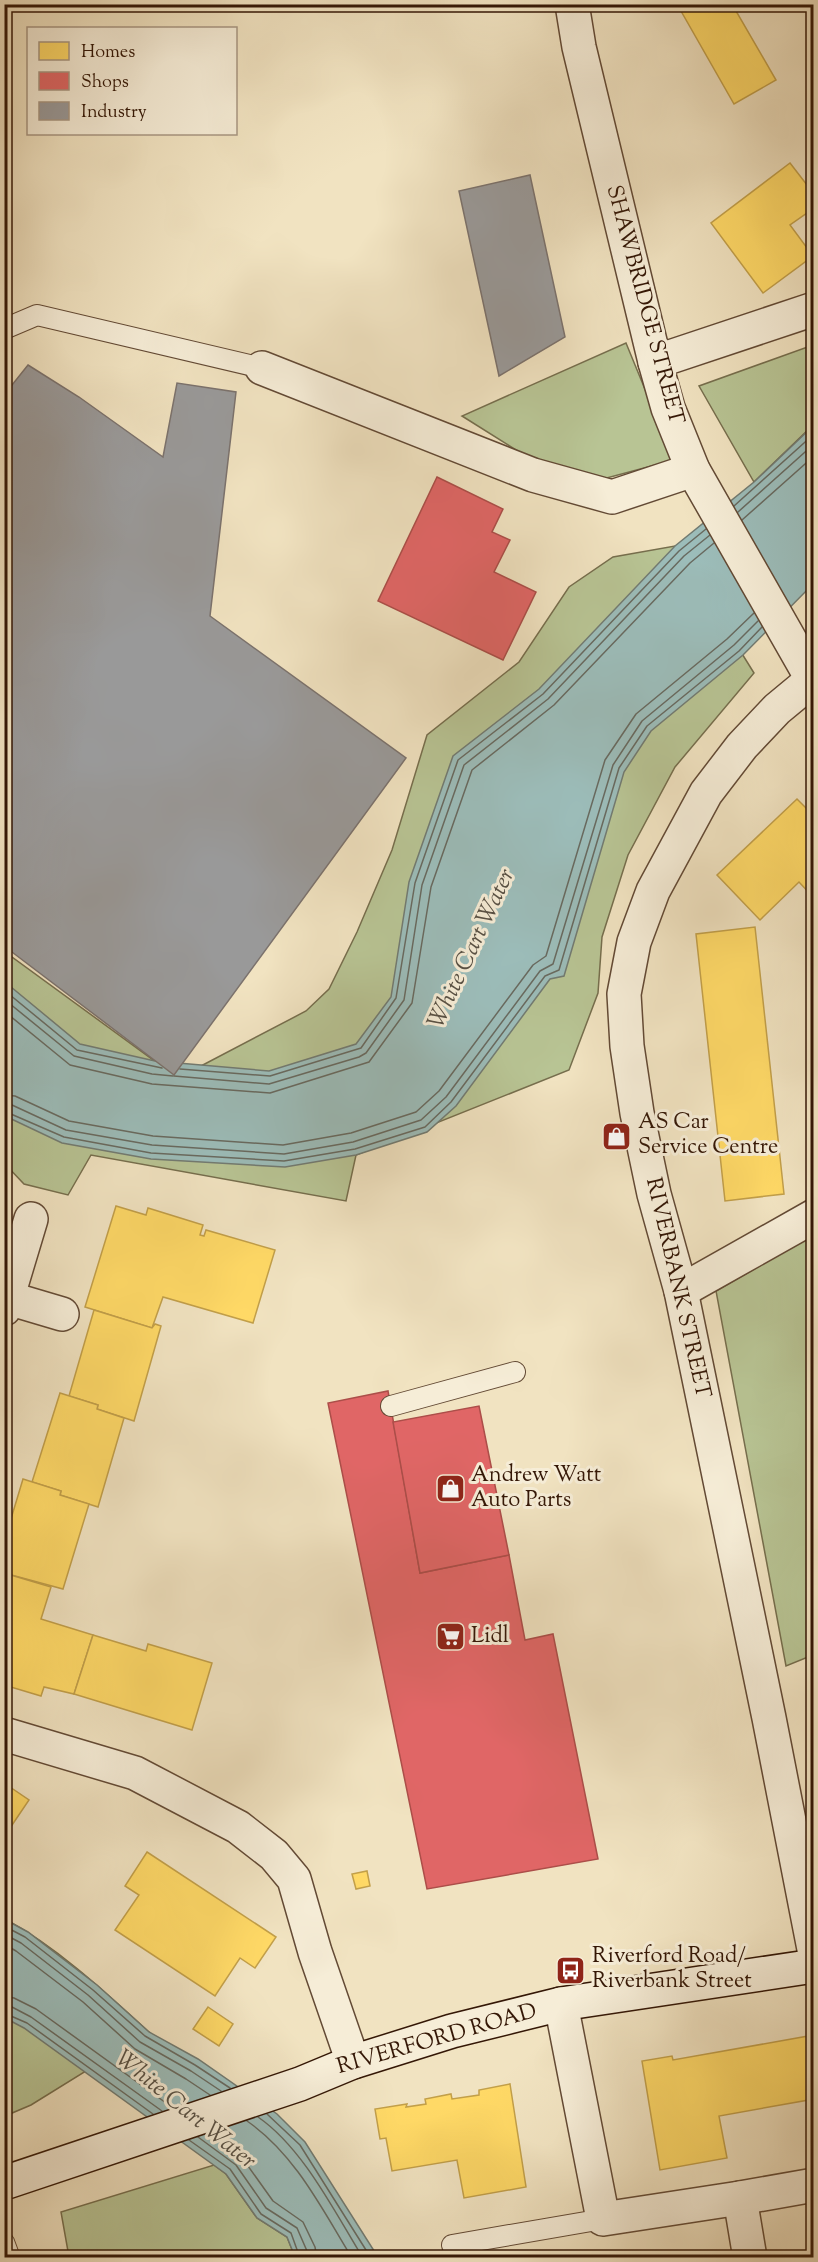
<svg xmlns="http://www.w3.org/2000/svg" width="818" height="2262" font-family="'Sorts Mill Goudy',serif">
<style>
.green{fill:#b8c494;stroke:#766e4d;stroke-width:1.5}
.water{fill:#9cbdba;stroke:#727b72;stroke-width:1.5}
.homes{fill:#ffd966;stroke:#c29f49;stroke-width:1.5}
.shops{fill:#e06666;stroke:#ac4e49;stroke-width:1.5}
.industry{fill:#999;stroke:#7b726d;stroke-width:1.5}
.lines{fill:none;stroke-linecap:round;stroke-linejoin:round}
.shore{stroke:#686a60;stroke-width:1.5}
.lane-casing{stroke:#634a35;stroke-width:22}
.street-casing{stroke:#634a35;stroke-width:36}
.secondary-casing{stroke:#341706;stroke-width:36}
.lane{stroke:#f6edd7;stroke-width:20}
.street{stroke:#f6edd7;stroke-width:33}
.secondary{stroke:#f6edd7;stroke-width:33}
.labels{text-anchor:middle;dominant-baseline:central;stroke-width:6;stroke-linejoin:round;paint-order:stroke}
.street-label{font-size:22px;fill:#341706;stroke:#f6edd7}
.poi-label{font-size:22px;fill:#341706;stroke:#f6edd7;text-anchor:start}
.water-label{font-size:24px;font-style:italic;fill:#585145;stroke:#f6edd7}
</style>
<rect width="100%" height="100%" fill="#f1e3c1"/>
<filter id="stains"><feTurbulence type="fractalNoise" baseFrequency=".00333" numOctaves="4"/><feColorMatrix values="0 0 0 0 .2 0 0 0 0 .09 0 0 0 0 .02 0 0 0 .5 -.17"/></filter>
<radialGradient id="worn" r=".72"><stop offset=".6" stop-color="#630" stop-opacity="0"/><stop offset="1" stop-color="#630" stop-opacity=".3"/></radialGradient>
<g class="green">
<path d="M626,343L674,460L603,479L524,455L462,416Z"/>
<path d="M813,345V425L754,482L699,386Z"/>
<path d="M675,546L754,673L675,767L628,855L602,937L598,993L569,1070L356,1155L346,1201L91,1155L68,1195L24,1184L5,1164V952L178,1078L306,1011L329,989L357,932L392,850L427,735L519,662L569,587L613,557Z"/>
<path d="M813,1235V1655L786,1666L716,1291Z"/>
<path d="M5,1919C58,1948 104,1991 149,2032L31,2105L5,2116Z"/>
<path d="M214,2165L226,2174L257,2218L287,2237L295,2257H69L61,2212Z"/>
</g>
<g class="water">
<path d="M813,426V584L743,655L651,731L624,772L564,976L550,979L456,1106L427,1132L356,1155L285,1167L151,1159L62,1143L5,1116V982L80,1044L155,1061L269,1071L356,1044L391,997L409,882L453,756L539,689L675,546L754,482Z"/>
<path d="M4,1919L28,1932L97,1985L149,2032L198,2059L277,2114L305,2142L378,2257H295L287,2237L257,2218L226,2174L24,2028L5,2018Z"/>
</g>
<g class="homes">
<path d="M677,4H732L776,80L734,104Z"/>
<path d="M790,163L814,194V208L790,225L813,256L763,293L711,223Z"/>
<path d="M797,799L814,816V898L799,882L760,920L717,875Z"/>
<path d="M755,927L784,1194L725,1201L696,934Z"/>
<path d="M116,1206L146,1215L148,1208L203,1225L200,1235L204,1236L206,1230L275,1250L253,1323L163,1297L152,1328L85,1307Z"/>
<path d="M94,1310L152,1328L155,1324L161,1326L134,1421L97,1409L98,1405L69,1396Z"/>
<path d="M60,1393L98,1405L97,1409L124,1418L98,1507L60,1495L61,1491L32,1482Z"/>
<path d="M23,1479L61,1491L60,1495L89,1504L63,1589L4,1573V1542Z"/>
<path d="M4,1573L51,1587L41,1619L93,1635L74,1694L44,1687L41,1696L4,1685Z"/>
<path d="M93,1635L146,1651L148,1644L212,1663L192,1730L74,1694Z"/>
<path d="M4,1783L29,1800L4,1837Z"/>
<path d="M147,1852L276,1937L255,1968L240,1958L215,1996L115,1930L139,1895L125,1886Z"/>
<path d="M367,1871L370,1886L356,1889L352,1874Z"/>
<path d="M208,2007L233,2024L219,2046L193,2029Z"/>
<path d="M814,2035V2099L719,2116L727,2158L660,2170L642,2061L672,2056L673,2060Z"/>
<path d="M510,2084L526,2187L464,2198L457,2160L392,2171L386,2138L380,2139L375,2109L407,2104L406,2107L426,2104L425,2099L451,2094L452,2099L479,2095V2090Z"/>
</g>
<g class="shops">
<path d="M437,477L503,509L492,532L510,540L494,572L536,592L503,660L378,601Z"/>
<path d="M388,1391L420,1573L509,1555L525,1640L553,1634L598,1859L427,1889L328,1403Z"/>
<path d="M479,1406L509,1555L420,1573L393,1422Z"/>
</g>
<g class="industry">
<path d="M530,175L565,337L499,376L459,191Z"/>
<path d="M28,365L79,397L163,457L177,383L236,392L210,616L406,758L174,1075L4,946V395Z"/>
</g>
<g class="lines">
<g class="shore">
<path d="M734,506L814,434"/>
<path d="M738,512L814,444"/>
<path d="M742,520L814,456"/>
<path d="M4,990L77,1050L162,1068"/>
<path d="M4,999L74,1056L152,1074L173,1076"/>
<path d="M4,1011L70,1065L152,1084L270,1093L369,1062L412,1003L431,887L472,770L554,705L690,563L714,543"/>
<path d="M180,1069L270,1076L361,1048L396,998L415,883L458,760L543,694L679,551L706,529"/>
<path d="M174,1076L269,1084L359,1057L366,1053L404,1000L422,885L464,765L548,699L684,556L710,535"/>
<path d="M4,1095L15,1096L69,1121L153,1136L283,1145L351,1133L416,1112L439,1091L533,965L546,956L605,760L636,714L727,639L754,613"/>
<path d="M4,1104L12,1105L66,1130L152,1145L284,1154L353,1142L421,1120L446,1097L540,971L553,964L613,765L642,721L734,645L758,621"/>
<path d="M4,1111L64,1137L151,1153L284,1161L355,1149L425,1127L451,1102L545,976L559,970L619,768L647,726L739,651L762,627"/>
<path d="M4,1926L25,1937L93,1990L145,2036L195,2065L230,2088"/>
<path d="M4,1934L21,1943L88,1995L140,2042L191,2071L221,2091"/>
<path d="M4,1944L16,1951L83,2002L135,2049L186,2079L210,2095"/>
<path d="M4,1996L14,1998L36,2009L173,2108"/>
<path d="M4,2005L12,2007L31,2017L162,2111"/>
<path d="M4,2013L27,2023L153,2114"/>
<path d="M267,2114L300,2145L371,2258"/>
<path d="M258,2117C303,2148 334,2211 363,2258"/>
<path d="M247,2121C295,2154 322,2209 352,2258"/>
<path d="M209,2134L243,2159L273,2201L303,2222L315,2247L317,2258"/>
<path d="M198,2137L236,2165L266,2208L297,2228L307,2251L308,2258"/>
<path d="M189,2140L230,2169L261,2214L291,2233L300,2258"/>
</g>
<defs>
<g id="lane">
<path d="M4,329L37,315L262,368"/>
<path d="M391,1406L515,1372"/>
<path d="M4,2242L10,2258"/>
<path d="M452,2245L603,2219"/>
</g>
<g id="street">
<path d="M572,4L579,47L655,362L668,408L693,470L814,682"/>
<path d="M655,362L814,309"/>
<path d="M262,368L533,475L612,497L693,470"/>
<path d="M812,680L777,709L742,746L706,793L653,891L634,942L624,994L627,1046L637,1113L654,1194L681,1291L769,1718L814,1949"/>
<path d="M681,1291L814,1216"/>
<path d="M8,1298L62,1314"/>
<path d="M4,1309L31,1219"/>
<path d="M4,1734L135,1773L238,1827L274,1855L294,1879L315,1952L353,2062"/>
<path d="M561,2004L603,2219L740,2198L750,2258"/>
<path d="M740,2198L814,2185"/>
</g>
<path id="secondary" d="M4,2183L300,2084L353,2062L452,2031L561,2004L814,1966"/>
</defs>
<use href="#lane" class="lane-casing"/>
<use href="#street" class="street-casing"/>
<use href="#secondary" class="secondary-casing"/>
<use href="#lane" class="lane"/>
<use href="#street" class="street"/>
<use href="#secondary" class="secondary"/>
</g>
<defs>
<symbol id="shop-square" viewBox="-11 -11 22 22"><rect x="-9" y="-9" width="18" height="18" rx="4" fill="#8f2418" stroke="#f6edd7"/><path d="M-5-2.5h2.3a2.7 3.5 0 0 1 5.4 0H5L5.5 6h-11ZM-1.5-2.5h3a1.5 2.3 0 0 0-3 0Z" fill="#fff"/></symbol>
<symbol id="supermarket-square" viewBox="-11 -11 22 22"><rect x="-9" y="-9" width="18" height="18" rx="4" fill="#8f2418" stroke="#f6edd7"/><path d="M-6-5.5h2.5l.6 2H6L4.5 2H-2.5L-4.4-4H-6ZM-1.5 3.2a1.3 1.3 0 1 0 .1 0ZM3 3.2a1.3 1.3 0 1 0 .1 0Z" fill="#fff"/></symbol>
<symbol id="bus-square" viewBox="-11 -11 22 22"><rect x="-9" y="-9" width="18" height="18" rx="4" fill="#8f2418" stroke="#f6edd7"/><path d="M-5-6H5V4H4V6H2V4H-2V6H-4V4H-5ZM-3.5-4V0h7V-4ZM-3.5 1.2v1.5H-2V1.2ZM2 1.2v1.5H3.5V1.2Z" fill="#fff"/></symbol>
</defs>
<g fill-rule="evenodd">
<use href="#shop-square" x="600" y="1120" width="33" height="33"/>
<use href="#shop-square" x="434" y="1472" width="33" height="33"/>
<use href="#supermarket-square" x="434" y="1620" width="33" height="33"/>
<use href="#bus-square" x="554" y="1954" width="33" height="33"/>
</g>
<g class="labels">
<g class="street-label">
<text transform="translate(644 305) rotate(75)">SHAWBRIDGE STREET</text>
<text transform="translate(677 1288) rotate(77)">RIVERBANK STREET</text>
<text transform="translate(437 2040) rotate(-16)">RIVERFORD ROAD</text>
</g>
<g class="poi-label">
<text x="638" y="1123">AS Car<tspan x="638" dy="25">Service Centre</tspan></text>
<text x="471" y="1476">Andrew Watt<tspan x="471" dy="25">Auto Parts</tspan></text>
<text x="471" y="1637">Lidl</text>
<text x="592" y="1957">Riverford Road/<tspan x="592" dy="25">Riverbank Street</tspan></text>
</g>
<g class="water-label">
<text transform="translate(472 949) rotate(-65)">White Cart Water</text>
<text transform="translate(185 2110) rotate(39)">White Cart Water</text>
</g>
</g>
<rect width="818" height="2262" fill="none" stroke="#f1e3c1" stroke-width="24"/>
<rect x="6" y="6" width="806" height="2250" fill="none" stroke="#341706" stroke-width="3"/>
<rect x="12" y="12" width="794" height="2238" fill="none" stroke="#341706" stroke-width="1.5"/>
<rect x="27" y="27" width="210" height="108" fill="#f6edd7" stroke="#a89783" stroke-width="1.5"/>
<rect x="39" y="42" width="30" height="18" fill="#ffd966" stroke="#a89783" stroke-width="1.5"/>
<text x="81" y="57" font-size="18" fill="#341706">Homes</text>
<rect x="39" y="72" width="30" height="18" fill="#e06666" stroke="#a89783" stroke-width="1.5"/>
<text x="81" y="87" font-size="18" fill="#341706">Shops</text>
<rect x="39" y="102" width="30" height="18" fill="#999999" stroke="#a89783" stroke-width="1.5"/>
<text x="81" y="117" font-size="18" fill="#341706">Industry</text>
<rect width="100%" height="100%" filter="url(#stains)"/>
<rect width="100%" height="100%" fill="url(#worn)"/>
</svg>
